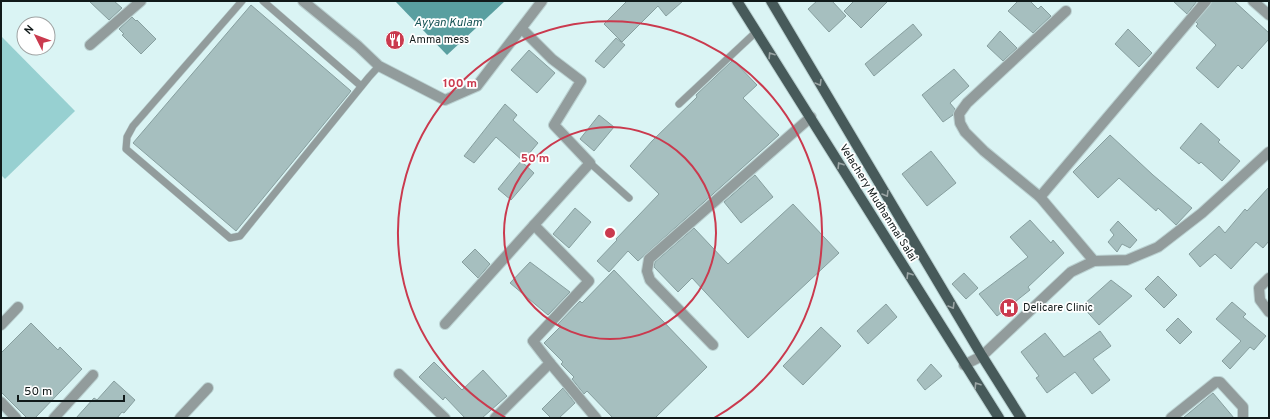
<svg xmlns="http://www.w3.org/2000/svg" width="1270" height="419" font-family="Overpass,sans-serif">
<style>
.green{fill:#97d0d1}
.water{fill:#599fa0}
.building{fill:#a6bfbf;stroke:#879f9f}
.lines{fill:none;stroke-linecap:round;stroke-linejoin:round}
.service-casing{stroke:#bad1d1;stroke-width:8}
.minor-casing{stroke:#bad1d1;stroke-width:12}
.tertiary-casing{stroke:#bad1d1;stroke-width:12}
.primary-casing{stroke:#bad1d1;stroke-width:12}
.service{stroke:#929c9c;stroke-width:7}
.minor{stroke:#929c9c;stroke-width:10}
.tertiary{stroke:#929c9c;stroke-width:10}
.primary{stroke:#475a5a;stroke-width:10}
.oneway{stroke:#9aa4a4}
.ring{fill:none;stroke:#ca3a4e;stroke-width:2}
.labels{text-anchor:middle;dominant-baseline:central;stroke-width:3.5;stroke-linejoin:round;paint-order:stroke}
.poi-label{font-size:11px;fill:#111a1a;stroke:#fff;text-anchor:start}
.street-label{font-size:11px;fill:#111a1a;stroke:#fff}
.water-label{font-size:12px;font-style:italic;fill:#175456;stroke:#fff}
.centre{fill:#ca3a4e;stroke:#fff;stroke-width:2}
.ring-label{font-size:12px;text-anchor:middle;font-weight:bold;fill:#ca3a4e;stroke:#fff;stroke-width:3.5;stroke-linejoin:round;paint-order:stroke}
</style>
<rect width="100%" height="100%" fill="#daf4f4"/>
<path class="green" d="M1,36L75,111L5,179L1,175Z"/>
<path class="water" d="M395,1H505L447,55Z"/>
<g class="building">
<path d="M89,1H114L122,8L109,20Z"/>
<path d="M627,1H683L666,16L658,6L622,42L604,24Z"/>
<path d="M817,1H832L846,16L829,32L808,9Z"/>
<path d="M854,1H888L861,28L844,11Z"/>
<path d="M1018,1H1030L1038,9L1041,6L1051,16L1033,33L1008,11Z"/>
<path d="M1173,1H1197L1187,14Z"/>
<path d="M1212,1H1234L1269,33V39L1242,69L1238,65L1218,88L1196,68L1216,45L1196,26L1198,24L1196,22Z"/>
<path d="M251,5L351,91L236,231L133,143Z"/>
<path d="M132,17L136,21L137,20L156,39L141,54L122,35L124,34L119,29Z"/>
<path d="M913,24L922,35L874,76L865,64Z"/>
<path d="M1128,29L1152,53L1139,67L1115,44Z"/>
<path d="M1000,31L1017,48L1003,61L987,46Z"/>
<path d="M616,38L625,45L604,68L595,61Z"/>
<path d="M529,50L555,73L537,93L511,70Z"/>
<path d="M733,60L757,85L743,98L779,135L638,261L628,251L609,272L597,261L617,240L616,239L659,194L630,166L652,141L697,97L696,95Z"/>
<path d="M954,69L969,86L950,103L955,109L953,115L943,122L922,95Z"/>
<path d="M505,104L517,115L513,120L538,143L523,161L496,137L474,163L464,156Z"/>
<path d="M599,115L614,127L594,151L580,139Z"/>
<path d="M1201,123L1220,140L1218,142L1240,161L1222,181L1201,162L1199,164L1180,148Z"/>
<path d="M1110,135L1153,175L1192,208L1176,225L1158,208L1156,211L1119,178L1098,198L1073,172Z"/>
<path d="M931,151L956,183L927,206L902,174Z"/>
<path d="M521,161L534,173L511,200L498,189Z"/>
<path d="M755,175L773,197L741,223L724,202Z"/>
<path d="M1269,187V241L1263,248L1256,242L1231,269L1215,254L1200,267L1189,254L1219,226L1225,233L1245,209L1247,211Z"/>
<path d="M793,204L839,253L748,338L692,278L678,292L654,267L655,262L694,228L728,264Z"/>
<path d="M575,208L591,222L569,248L553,234Z"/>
<path d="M1030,220L1051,243L1053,240L1064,253L1028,287L1030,290L997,316L979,294L1028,257L1010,237Z"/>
<path d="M1118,221L1137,240L1130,248L1122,244L1117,252L1108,242L1114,235L1110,230Z"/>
<path d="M475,249L490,264L478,278L462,262Z"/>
<path d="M530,262L570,292L548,315L510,283Z"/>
<path d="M614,270L707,367L655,418H613L587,391L584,394L572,379L574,377L561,364L563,362L544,343L561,326L558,324L580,301L582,303Z"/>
<path d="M964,273L978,288L966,299L952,284Z"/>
<path d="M1158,276L1177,295L1164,308L1145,289Z"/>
<path d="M1111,280L1132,296L1099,325L1082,306Z"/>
<path d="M1232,302L1246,314L1243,317L1266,336L1254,350L1250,347L1230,369L1222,361L1241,341L1216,319Z"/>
<path d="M886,304L897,317L868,344L857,331Z"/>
<path d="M1178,318L1192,332L1180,344L1166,330Z"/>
<path d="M31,323L58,350L60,347L82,369L35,418H27L1,392V353Z"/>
<path d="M821,327L841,346L803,385L783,366Z"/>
<path d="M1100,331L1111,346L1093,359L1110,380L1092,394L1075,372L1047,393L1036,378L1039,376L1021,352L1045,333L1064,357Z"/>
<path d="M434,362L462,390L483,370L507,396L482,418H465L445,397L443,400L419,377Z"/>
<path d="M931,364L942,376L925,390L917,380Z"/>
<path d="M114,381L135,400L124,413L122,412L117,418H76L94,398L97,400Z"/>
<path d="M563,388L575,403L559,418H551L542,409Z"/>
<path d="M1213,393L1234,418H1183Z"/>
</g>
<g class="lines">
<defs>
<g id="service">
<path d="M242,1L133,126L127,137L126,149L230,238L240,236L369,77L379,66"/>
<path d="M263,1L361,86"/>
<path d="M679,104L756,32"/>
<path d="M590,163L629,198"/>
</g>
<g id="minor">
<path d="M1253,1L1269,15"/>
<path d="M1066,11L967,103L959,114L960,123L965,132L984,151L1040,197L1094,261"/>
<path d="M90,45L141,1"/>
<path d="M1040,197L1206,1"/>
<path d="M1269,278L1259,288L1260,300L1269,312"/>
<path d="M445,324L534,225"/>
<path d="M1,325L18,307"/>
<path d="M713,345L650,280L647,271L649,259L811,117"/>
<path d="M550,363L596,418"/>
<path d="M964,365L982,356L1071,272L1094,261L1127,260L1158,247L1202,213L1269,152"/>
<path d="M399,374L445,418"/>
<path d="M1,402L16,418"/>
<path d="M54,418L93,375"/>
<path d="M180,418L208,388"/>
<path d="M495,418L550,363L533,341L589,281L534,225L590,163L554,125L581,81L552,59L522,29"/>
<path d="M1171,418L1216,382H1220L1243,407V418"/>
</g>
<path id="tertiary" d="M303,1L358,46L379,66L445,100L477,86L542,1"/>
<g id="primary">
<path d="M737,1L999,418"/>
<path d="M771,1L982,356L1021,418"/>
</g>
</defs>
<use href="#service" class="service-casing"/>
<use href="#minor" class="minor-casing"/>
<use href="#tertiary" class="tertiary-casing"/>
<use href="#primary" class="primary-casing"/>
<use href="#service" class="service"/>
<use href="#minor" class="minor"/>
<use href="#tertiary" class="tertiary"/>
<use href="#primary" class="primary"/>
</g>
<defs><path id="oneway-chevron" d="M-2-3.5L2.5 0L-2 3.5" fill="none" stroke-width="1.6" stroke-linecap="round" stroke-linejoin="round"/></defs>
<g class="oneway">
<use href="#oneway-chevron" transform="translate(771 55) rotate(-123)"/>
<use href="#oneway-chevron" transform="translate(819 83) rotate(59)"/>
<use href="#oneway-chevron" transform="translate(840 165) rotate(-122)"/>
<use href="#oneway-chevron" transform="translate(886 194) rotate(59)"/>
<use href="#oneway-chevron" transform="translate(909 275) rotate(-122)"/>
<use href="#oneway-chevron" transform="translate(952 306) rotate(59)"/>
<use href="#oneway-chevron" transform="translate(977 385) rotate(-123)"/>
</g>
<g class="ring">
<circle cx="610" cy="233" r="106"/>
<path d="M506 418A212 212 0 1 1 714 418"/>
</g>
<defs>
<symbol id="restaurant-disc" viewBox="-11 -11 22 22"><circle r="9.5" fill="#ca3a4e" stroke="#fff"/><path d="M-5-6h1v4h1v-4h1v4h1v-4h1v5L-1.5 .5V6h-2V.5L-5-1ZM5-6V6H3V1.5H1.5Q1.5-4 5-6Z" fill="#fff"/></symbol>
<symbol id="hospital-disc" viewBox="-11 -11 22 22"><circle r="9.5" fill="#ca3a4e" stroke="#fff"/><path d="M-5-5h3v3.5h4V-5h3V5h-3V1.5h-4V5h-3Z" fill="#fff"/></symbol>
</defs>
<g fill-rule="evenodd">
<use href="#restaurant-disc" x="384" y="29" width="22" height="22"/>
<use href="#hospital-disc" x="998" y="297" width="22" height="22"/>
</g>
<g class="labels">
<g class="poi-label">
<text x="409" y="40">Amma mess</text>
<text x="1023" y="308">Delicare Clinic</text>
</g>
<g class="street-label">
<text transform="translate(878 203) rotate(58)">Velachery Mudhanmai Salai</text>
</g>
<g class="water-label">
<text x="448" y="23">Ayyan Kulam</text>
</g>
</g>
<circle cx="610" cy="233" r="6" class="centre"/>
<g class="ring-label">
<text x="460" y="87">100 m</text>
<text x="535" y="162">50 m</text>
</g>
<rect width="1270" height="419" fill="none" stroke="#111a1a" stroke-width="4"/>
<g transform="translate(36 36) rotate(312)"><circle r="19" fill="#ffffff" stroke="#a0a3a3"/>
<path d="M0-3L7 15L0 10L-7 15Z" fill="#ca3a4e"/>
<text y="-6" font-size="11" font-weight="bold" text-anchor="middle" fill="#111a1a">N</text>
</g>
<path d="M18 395v6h106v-6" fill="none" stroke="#111a1a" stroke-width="2"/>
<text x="24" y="395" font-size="12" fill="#111a1a" stroke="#ffffff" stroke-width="3" paint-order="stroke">50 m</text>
</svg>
